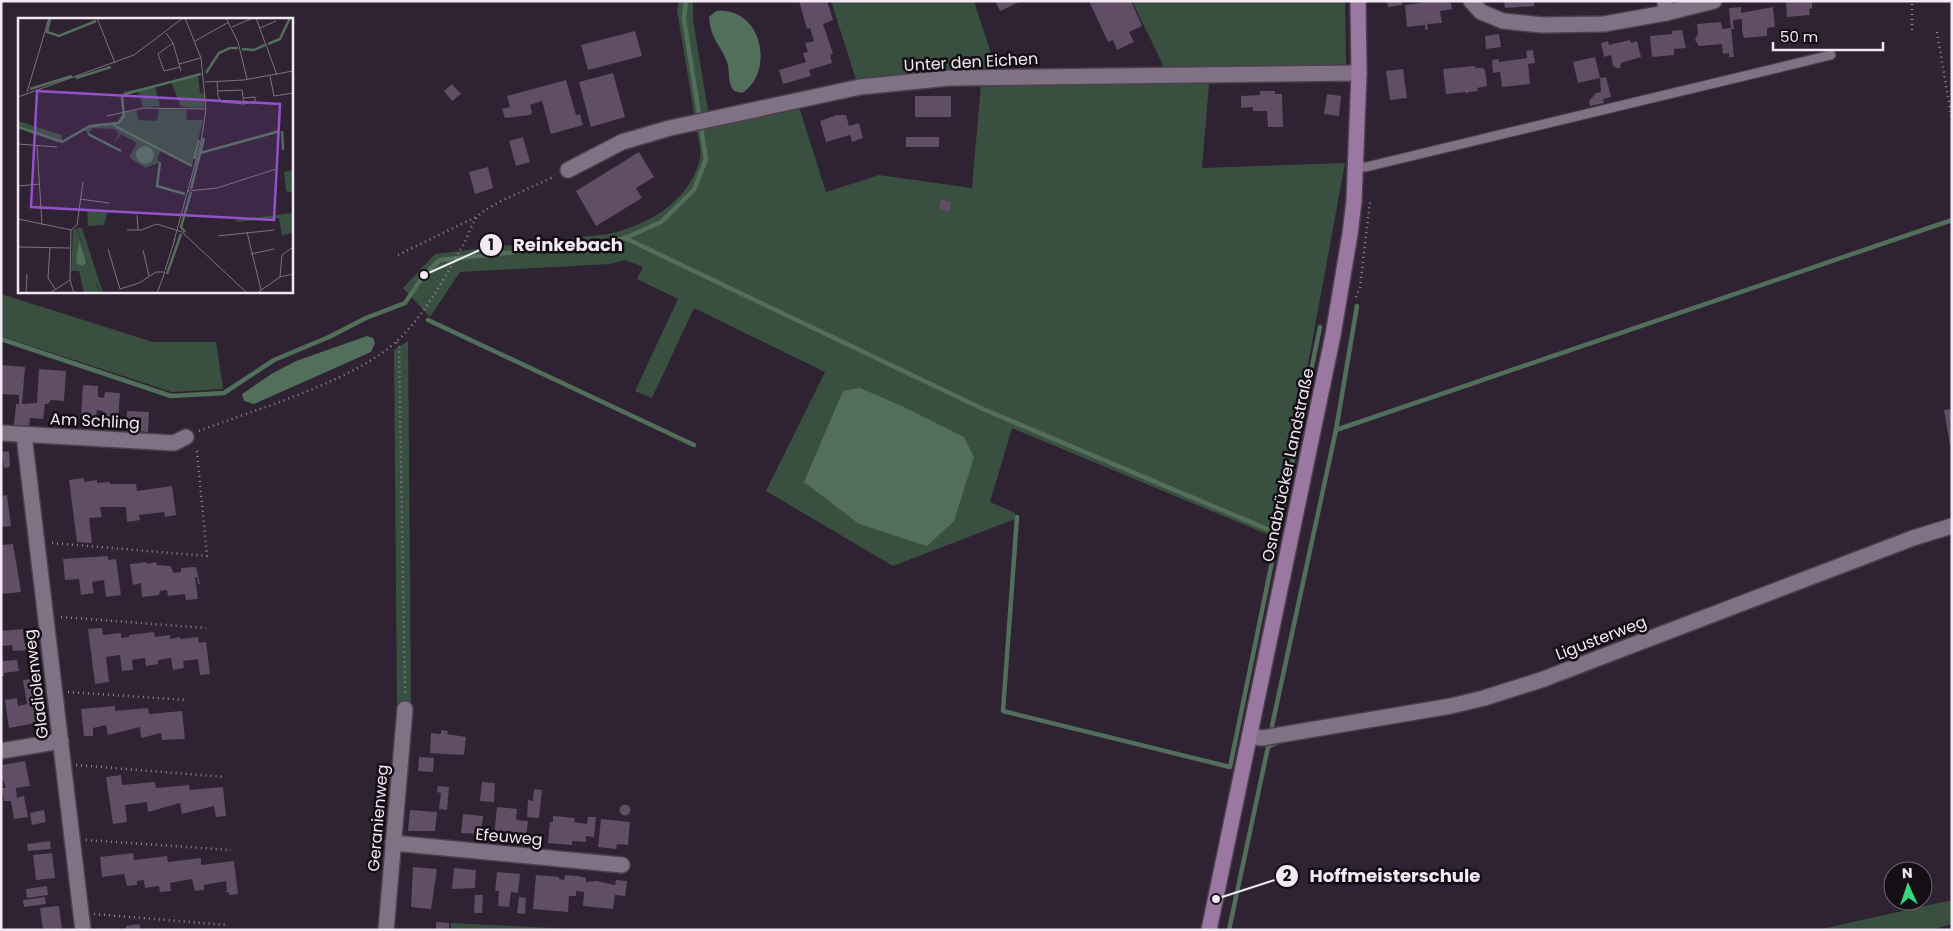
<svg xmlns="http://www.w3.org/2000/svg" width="1953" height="931" font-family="Poppins,sans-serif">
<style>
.green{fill:#395040}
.water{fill:#526f5b}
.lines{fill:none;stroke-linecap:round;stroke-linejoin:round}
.stream{stroke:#526f5b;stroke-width:4.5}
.building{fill:#614d65}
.lane-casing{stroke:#4c404e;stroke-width:11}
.street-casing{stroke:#4c404e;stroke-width:18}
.secondary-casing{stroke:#4c404e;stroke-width:18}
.path{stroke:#938895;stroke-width:2.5;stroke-dasharray:1 4;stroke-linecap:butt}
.lane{stroke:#817184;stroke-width:9}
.street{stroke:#817184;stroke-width:15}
.secondary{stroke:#9a78a1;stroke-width:15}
.labels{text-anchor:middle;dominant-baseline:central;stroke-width:5;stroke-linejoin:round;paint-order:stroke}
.street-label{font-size:16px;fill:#f2e9f4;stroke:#140e15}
.inset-river{fill:none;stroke:#526f5b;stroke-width:2.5}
.inset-road{fill:none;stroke:#7d7280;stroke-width:1}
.view{fill:#9352ca;fill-opacity:0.15;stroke:#9352ca;stroke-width:2.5}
.inset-edge{fill:none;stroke:#f2e9f4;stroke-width:2.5}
.leader{fill:none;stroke:#f2e9f4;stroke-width:2}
.callout-dot{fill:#f2e9f4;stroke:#140e15;stroke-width:2}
.mark-label{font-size:15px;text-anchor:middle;font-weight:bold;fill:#111}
.callout-label{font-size:18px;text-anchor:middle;font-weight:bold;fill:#f2e9f4;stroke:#140e15;stroke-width:5;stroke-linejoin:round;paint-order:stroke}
</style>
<rect width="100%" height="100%" fill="#2f2232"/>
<g class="green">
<path d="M679,1H693V20L709,116L695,119L677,10Z"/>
<path d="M831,1H974L996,69L949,70L857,83Z"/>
<path d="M1132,1H1345L1346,65L1164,67Z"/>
<path d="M981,84H1209L1202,168L1345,163L1276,538L1012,428L990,502L1015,513V519L893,566L766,491L825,372L694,308L652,398L635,391L678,299L637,279L643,267L625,260L610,264L460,272L430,317L403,288L435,254L608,234C648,225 689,202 700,159C702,151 698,137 696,129L799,107L826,192L879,175L972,188Z"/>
<path d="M1,294L153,342H216L223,389L172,392L1,336Z"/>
<path d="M408,341L411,707H397L394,350Z"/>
<path d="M1952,900V924L1931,930H1817Z"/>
<path d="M451,923L592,930H451Z"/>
</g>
<g class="water">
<path d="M716,11C763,6 775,73 742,93L734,91C727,81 730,76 728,65C722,45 711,42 709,17Z"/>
<path d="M367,336L373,338L375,343L371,352L254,404L244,401L242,394L273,373L296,361Z"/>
<path d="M860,388L902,406L964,437L974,457L954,521L927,546L859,524L804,482L843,391Z"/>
</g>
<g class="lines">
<g class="stream">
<path d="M625,238L983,409L1279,534"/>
<path d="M428,320L694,445"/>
<path d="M1,339L171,396L224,393L274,360L329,337L366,318L405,303L424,275L440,260L607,242L625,238L661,222L694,190L706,159L684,19L686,1"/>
<path d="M1336,430L1952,220"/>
<path d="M1017,517L1003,711L1230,767L1320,327"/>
<path d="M1272,726L1336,430L1357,306"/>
<path d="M1229,930L1268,747L1278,742"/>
</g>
</g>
<g class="building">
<path d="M799,1H827L833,20L823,24L833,54L830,55L832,63L809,70L811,76L783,84L779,70L806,62L803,53L808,52L805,43L814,41L810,28L807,29Z"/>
<path d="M995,1H1021L1000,11Z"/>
<path d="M1089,1H1131L1142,26L1129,32L1134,42L1117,50L1113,40L1108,42Z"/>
<path d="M1387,1H1402V5L1388,7Z"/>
<path d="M1435,1L1451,3L1452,9L1440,11L1442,23L1427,24L1428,29L1425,30V25L1407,27L1405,5Z"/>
<path d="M1504,1H1534V6L1505,8Z"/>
<path d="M1786,1H1812V8L1809,9L1810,15L1787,17Z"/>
<path d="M1741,7V13L1773,7L1775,27L1767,28V36L1744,38L1742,31V19L1733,20L1734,29H1731L1729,8Z"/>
<path d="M1721,22L1722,29L1731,28L1734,57H1729V53L1723,54L1722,44L1699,46L1695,40L1698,33L1697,24Z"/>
<path d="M1682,30L1686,48L1674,49V55L1652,57L1650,36L1672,34V31Z"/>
<path d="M635,31L642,56L588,70L581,45Z"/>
<path d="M1499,34L1501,47L1486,49L1485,36Z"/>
<path d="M1630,40L1631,43L1637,41L1641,57L1621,63L1620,68H1617L1613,66L1611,55L1604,57L1601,43L1608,41L1609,45Z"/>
<path d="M1533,50L1535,63L1528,64L1530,84L1502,87L1500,72L1493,73L1492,60L1499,59V62L1527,58L1526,51Z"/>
<path d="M1595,57L1600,78L1578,83L1573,62Z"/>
<path d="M1475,66V68H1483L1485,70L1487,86L1477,88L1478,91L1468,92V94L1465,92L1446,94L1443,69Z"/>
<path d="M1403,69L1407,98L1390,100L1386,71Z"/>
<path d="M613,73L625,117L591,127L579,82Z"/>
<path d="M1606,77L1611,97L1603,99L1604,103L1590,106L1589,101L1596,93L1601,92L1600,78Z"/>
<path d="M566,80L576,115L580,114L583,125L551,134L542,101L530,105L532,113L530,115L505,118L502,109L510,107L507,96Z"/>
<path d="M452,84L461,94L452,101L444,91Z"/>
<path d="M1260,91H1275V94H1282L1283,127H1268L1267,111H1253V107L1241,108V96L1260,95Z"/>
<path d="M1327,94L1341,96L1339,116L1324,114Z"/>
<rect x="915" y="96" width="36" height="21"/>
<path d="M837,115H846L849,126L859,123L863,138L852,142L850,135L826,142L820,121Z"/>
<path d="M523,137L530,162L516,166L509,141Z"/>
<rect x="906" y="137" width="33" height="10"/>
<path d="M639,152L654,177L636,188L642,198L596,226L576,191Z"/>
<path d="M488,167L493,188L475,194L469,172Z"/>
<path d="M941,199L951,202L949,212L939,209Z"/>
<path d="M1,365L25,367L22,404L37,403L39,369L66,371L64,401L51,400L48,404H45L43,419L30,418L29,426L14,425L16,404H19V395L1,394Z"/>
<path d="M83,385L98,386V397L104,398L105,392L120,393L118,421L103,420V411L97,410L96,417L81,416Z"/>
<path d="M1952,409V445H1950L1944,410Z"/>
<path d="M127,411L149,412L148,432L126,430Z"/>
<path d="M9,451L10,467L4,468L2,452Z"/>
<path d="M84,478V482L97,480V483L110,482V484H136L137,491L172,486L176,515L165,517L164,512L139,515L140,520L127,522L126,507H100L102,517L89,518L92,543L77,542L69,480Z"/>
<path d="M7,495L11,526L1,527V496Z"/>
<path d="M13,544L21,592L1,594V545Z"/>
<path d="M108,556V560L116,559L121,595L106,597L104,580L92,582L94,593L81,595L79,579L65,580L63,559Z"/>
<path d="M147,562V564L156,562L157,565L170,566L174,573L181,572V568L196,567L200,584H198L197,577H195L198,599L186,600L185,594L168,596L167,590L160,591L159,595L142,597L141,583L133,585L130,564Z"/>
<path d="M102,628L103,635L121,633V638L129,637V635L154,632L155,637L170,635V639L180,637L181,639L198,637L199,643L206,642L210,674L200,675L198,659L183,661L184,668L173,670L171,658L158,660V664L146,666L145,658L132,660L133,670L122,671L120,655L106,657L109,682L95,684L88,629Z"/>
<path d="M23,629L24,643L28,642L29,650L13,651L12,645L1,646V631Z"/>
<path d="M2,656L3,661L17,660L19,671L4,673V676H1Z"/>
<path d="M31,679L32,684L37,683L41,702L33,703L36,723L9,728L5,700L17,698L18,706L27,704L23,680Z"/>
<path d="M115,706V711L148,708L149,714L182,711L185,739L162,740L161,733L141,738L140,727L108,735L106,725L93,728V736H84L81,709Z"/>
<path d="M441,730L448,731L447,734L466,737L464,755L430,753L431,733L441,734Z"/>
<path d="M419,757L434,758L433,772L418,771Z"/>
<path d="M25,761L30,786L16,788L17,798L24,796L28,817L14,819L11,801H4L2,788H6L1,775H3L2,765Z"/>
<path d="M121,775L122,785L155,782L156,788L189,785L190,790L223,787L226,816L216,817L214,806L182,814L180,803L148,812L147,802L125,805L127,822L113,824L106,777Z"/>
<path d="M482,782L495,783L494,802L480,801Z"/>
<path d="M438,786L449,787L447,810L439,809L441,793L437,792Z"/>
<path d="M534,789L542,790L539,818L527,817L528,800L533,801Z"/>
<circle cx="625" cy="810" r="5.5"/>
<path d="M497,807L517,809L516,820L528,821L526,839L494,836Z"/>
<path d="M44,810L46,822L32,825L30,813Z"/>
<path d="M410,810L437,812L435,831H408Z"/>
<path d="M463,814L483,816L481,834L461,833Z"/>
<path d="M553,816L575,818L574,822L587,824L588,817H596L594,837L586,836V842L572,841V845L548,843L550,822H553Z"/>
<path d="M601,819L630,822L628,845L617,844L616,849L598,847Z"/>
<path d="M50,841L51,849L28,851L27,844Z"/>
<path d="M52,853L55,878L36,880L33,855Z"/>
<path d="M133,853L134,860L167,856L168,862L201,858V865L234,861L238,894L229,895V892H225L227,890L226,881L204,885V890L195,891L192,879L186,880L170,883L171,891L160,892L159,886L145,888L144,880L137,881V885L127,886L124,874L102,877L100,857Z"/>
<path d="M413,867L437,869L431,909L411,907Z"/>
<path d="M454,868L476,870L475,888L452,889Z"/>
<path d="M497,872L520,874L518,893L511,892L509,907L498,906L499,891H495Z"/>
<path d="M536,875L559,877V879L564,880L565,875L578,876L586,878V882L596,881L615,885L616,880L627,881L625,896L615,895L613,909L583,906L584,892L576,891V896H569L568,912L533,909Z"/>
<path d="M47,886L48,895L27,898L26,889Z"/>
<path d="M475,895H483L482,913H474Z"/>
<path d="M45,897L46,904L24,907L23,900Z"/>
<path d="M519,897L526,898L525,914L517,913Z"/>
<path d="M59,906L62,930H43L40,908Z"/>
<path d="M436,922L449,923V929H436Z"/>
<path d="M140,924V930H126V926Z"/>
</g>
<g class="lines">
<defs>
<path id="lane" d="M1356,167H1366L1831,55"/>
<g id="street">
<path d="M1471,1L1481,12L1503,21L1542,25L1604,24L1666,13L1665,1"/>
<path d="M1666,13L1714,1"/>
<path d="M568,170L622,142L670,128L860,87L949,78L1359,73"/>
<path d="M1,433L174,443L186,437"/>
<path d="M24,435L83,930"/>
<path d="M1250,736L1262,738L1451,706L1484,698L1541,680L1913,538L1952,526"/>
<path d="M1,751L61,741"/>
<path d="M393,843L622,865"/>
<path d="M386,930L405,709"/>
</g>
<path id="secondary" d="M1209,930L1333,335L1350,234L1354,201L1359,73L1358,1"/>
</defs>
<use href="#lane" class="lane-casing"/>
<use href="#street" class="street-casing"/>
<use href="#secondary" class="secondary-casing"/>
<g class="path">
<path d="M1912,30V1"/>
<path d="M1937,32L1952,121"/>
<path d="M398,255L476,217"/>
<path d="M1356,297L1360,287L1370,202"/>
<path d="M397,342L399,346L405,695"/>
<path d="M199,431C254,410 357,380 398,340C425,314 444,279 462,247C468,238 471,224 478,216C489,204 538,185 555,176"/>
<path d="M52,543L207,556L197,452L194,448"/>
<path d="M61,617L206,628"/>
<path d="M68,692L186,700"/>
<path d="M76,765L225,777"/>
<path d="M86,840L231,850"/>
<path d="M94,914L227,925"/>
</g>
<use href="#lane" class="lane"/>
<use href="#street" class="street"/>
<use href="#secondary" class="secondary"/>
</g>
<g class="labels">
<g class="street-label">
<text transform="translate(971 62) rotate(-3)">Unter den Eichen</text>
<text transform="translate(95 421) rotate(3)">Am Schling</text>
<text transform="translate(1288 465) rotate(-78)">Osnabrücker Landstraße</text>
<text transform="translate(1601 638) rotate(-21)">Ligusterweg</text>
<text transform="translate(36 684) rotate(-97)">Gladiolenweg</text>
<text transform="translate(378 818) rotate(-85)">Geranienweg</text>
<text transform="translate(509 837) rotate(5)">Efeuweg</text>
</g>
</g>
<g transform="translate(18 18)">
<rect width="275" height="275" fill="#2f2232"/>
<path d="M180,57L182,75L187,76L186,90L163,89L153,64L137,68L142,88L125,89L120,73L105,78V93L103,79L106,74ZM141,90L169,92L168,102H185L174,148L142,133L139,142L142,144L127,150L111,139L119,125L103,116L95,126L101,115L97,111L75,110L70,116L67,112L72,108L100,104L105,94L118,92L121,102L139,103ZM0,103L44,117V123L0,108ZM275,152V175L268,173L266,154ZM69,191L90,193L86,207L70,208ZM275,195V215L264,217L261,200L218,204L217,202ZM58,210L74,251L81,275H66L61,253H53L55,212ZM59,210H64L85,275H82Z" fill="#395040"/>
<path d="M118 137a9 9 0 1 1 18 0a9 9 0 1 1-18 0ZM61,223L68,244L65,248L58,245Z" fill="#526f5b"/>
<path class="inset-river" d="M32,1L29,14L41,18L78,3M250,26L262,21L272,0M224,31L236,32L247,27M188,55L201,35L212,30H220M58,60L93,49M12,71L54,58M95,107L174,148M0,109L44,124L72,108L100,105L106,98L104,80L107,76L183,56M264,113L265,132M70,116L103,133M182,135L262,113M176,141L181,122M142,144L139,168L167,176M173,171L186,120M167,214L163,209L173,174M149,256L163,216"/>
<path class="inset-road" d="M79,0L97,45M208,0L220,24L229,61M238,0L259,57M214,9L235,0M242,10L258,3M148,15L155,25L163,53M177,23L211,4M155,25L140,36L146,53L162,49M161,46L183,40M252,58L256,78L275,75M199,63L200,78L203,84L226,86L224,72L200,73M187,64L226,62L275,53M9,74L31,0M0,79L116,37L165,0M226,80L237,79V83L226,86M89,98L125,90L188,91M0,126L39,129M19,127L24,207M0,168L22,166M170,173L199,170L258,151M62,181L91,185M119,197L120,212M0,201L53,212M53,212L52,262L56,275M53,212L59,207L65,164M109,212H123L139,206L164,214L229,275M229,214L243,272M200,218L256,212M156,223L183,124L188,91L183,40L167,0M0,229L52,230M32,229L30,260L37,271M90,231L102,271L121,265L138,254H147M125,232L131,258M233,236L256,231M147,252L157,221M262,259L264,237L275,229M8,275L9,256M32,275L52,262M139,275L147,254M239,275L262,259L275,256"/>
<path class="view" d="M19,73L262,86L256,202L13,189Z"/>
<rect width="275" height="275" class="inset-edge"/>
</g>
<path class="leader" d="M424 275L491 245M1216 899L1287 876"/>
<g class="callout-dot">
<circle cx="424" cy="275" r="5"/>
<circle cx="1216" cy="899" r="5"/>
<circle cx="491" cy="245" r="12"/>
<circle cx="1287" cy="876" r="12"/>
</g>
<g class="mark-label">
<text x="491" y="250">1</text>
<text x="1287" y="881">2</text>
</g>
<g class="callout-label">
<text x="568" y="251">Reinkebach</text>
<text x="1395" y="882">Hoffmeisterschule</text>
</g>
<rect width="1953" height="931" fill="none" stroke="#f2e9f4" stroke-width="5"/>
<g transform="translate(1908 886) rotate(357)"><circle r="24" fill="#140e15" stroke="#6d666e"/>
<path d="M0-4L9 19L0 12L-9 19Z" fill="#36d880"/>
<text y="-8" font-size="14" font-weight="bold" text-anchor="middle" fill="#f2e9f4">N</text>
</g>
<path d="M1773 42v8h110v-8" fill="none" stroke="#f2e9f4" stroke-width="2.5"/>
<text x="1780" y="42" font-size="15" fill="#f2e9f4" stroke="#140e15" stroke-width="4" paint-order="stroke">50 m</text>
</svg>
